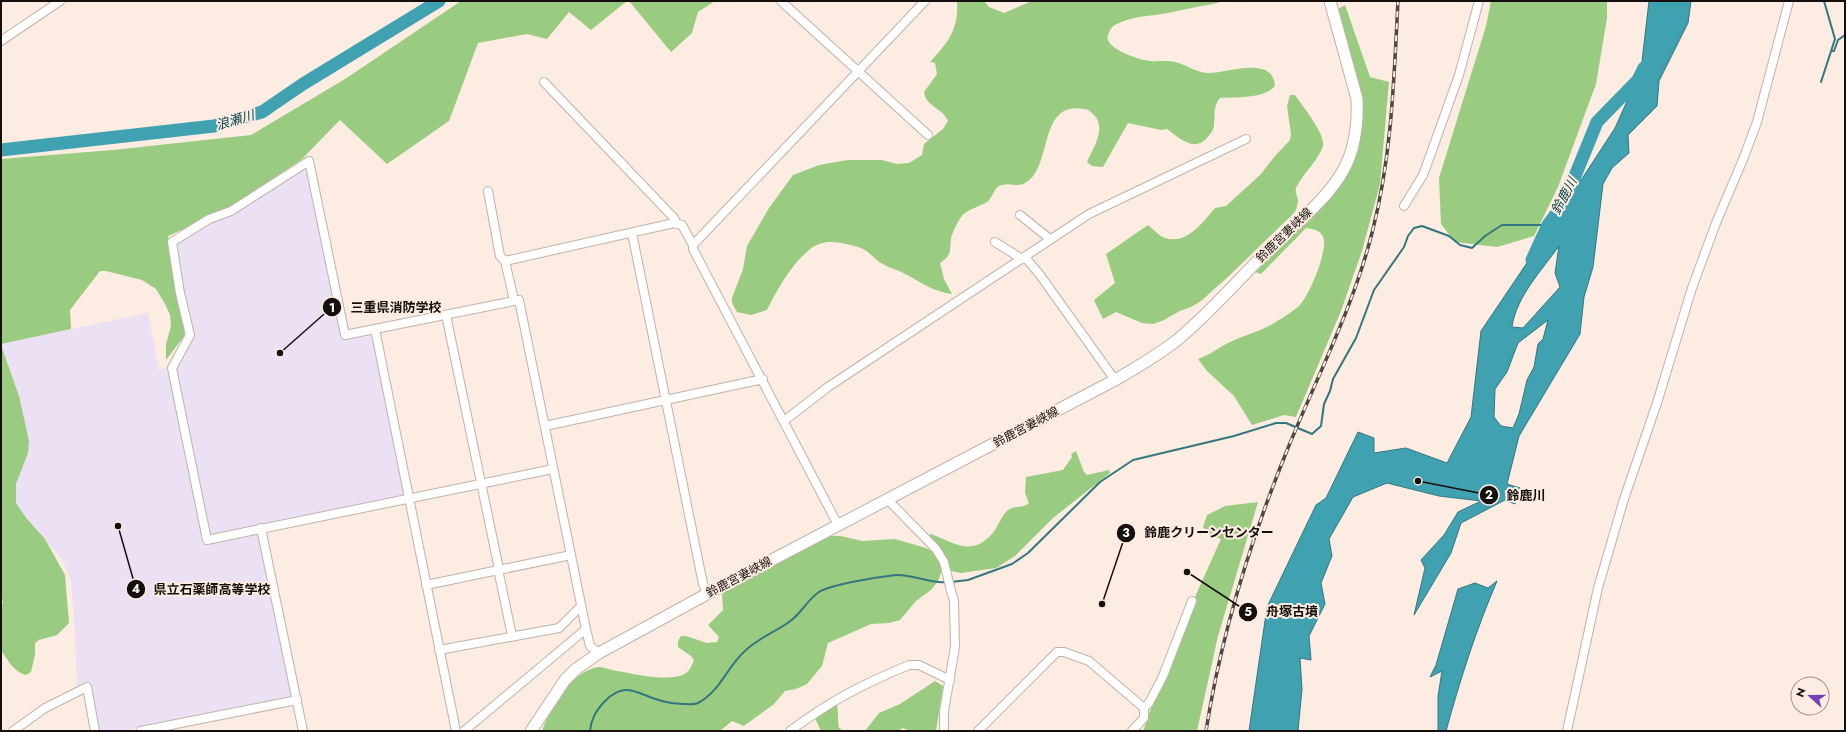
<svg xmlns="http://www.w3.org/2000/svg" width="1846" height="732" font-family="Jost,'Noto Sans JP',sans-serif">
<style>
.education{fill:#ece0f4}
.forest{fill:#99cc80}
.water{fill:#40a2b1;stroke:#337680;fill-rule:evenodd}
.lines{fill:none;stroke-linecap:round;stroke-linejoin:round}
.stream{stroke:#337680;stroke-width:2}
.river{stroke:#40a2b1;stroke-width:13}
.street-casing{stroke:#c1b2a9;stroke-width:10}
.secondary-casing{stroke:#c1b2a9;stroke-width:13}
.street{stroke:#fff;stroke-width:8}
.secondary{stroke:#fff;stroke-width:11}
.rail-casing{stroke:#4f4742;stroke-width:3.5}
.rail{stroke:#fcece2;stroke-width:2;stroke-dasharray:6;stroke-linecap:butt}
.labels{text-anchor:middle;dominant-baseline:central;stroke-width:4;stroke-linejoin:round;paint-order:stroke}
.street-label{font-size:12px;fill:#15100d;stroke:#fcece2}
.water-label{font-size:13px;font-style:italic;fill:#014048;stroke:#fcece2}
.leader{fill:none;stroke:#15100d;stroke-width:1.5}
.callout-dot{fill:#15100d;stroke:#fcece2;stroke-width:1.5}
.mark-label{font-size:12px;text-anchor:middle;font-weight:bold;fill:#fff}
.callout-label{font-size:13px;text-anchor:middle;font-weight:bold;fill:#15100d;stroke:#fcece2;stroke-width:4;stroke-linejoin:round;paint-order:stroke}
</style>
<rect width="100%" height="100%" fill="#fcece2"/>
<g class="education">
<path d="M301,170L307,173L342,339L369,334L373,336L404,491L402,496L212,536L209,534L176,368L194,336L184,298L176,247L178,242L210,222Z"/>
<path d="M148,313L159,369L168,368L205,543L256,533L258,535L292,695L290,698L123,731H98L89,684L77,688L75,634L71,582L69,575L61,558L27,519L16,503V484L19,476L23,419L19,396L1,344Z"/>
</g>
<g class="forest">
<path d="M461,1H627L591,30L569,12L547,39L527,34L478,43L449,121L387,164L340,120L302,159L230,208L168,236L185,335L166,360V344L171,326L170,315L165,304L156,289L142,280L106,271H100L70,310L71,329L1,344V159L113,150L251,135L345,79Z"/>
<path d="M629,1H715L698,12L692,33L671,52Z"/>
<path d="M957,1H984L989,7L1004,13L1032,1H1222C1216,4 1208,5 1201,6C1190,8 1179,11 1168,13C1151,16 1131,16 1115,25C1111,27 1106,36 1108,40C1112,51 1140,60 1150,61C1158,62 1167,60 1175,62C1187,65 1197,73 1209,73C1228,73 1273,55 1275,86C1263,99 1237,97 1220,98C1213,107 1215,114 1214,125C1214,130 1210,134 1207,138C1194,153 1178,137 1167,129L1161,130L1128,123L1103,167L1092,166L1087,162C1093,148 1107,128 1094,115C1091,112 1088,109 1084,109C1039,100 1052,164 1028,181C1017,189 1013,182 1002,185C994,186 993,198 987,202C978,208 968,208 961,217C957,223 952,233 951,239C950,244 951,250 949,254C947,258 943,261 940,263L944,279L952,294C929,290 925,284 905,274C897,269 885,267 878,261C872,256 868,251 861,248C849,244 831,239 819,244C797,253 777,290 767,310L751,315L737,312L732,303V298L743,269L747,246L769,208L793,175L819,165L848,160H882L897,164L909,163L922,155L924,144L943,129L948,121C943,108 926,107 924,92L937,74L935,63L930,62C948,43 959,29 957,1Z"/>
<path d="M1491,1H1607V18L1596,84L1558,187L1534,236L1497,247L1455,242L1441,224L1439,178L1486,26Z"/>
<path d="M1345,5L1370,77L1389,82L1380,184L1362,251L1341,311L1296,417L1284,415L1252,425L1234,396L1207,371L1198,359C1210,355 1219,347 1230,342C1242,336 1255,333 1267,327C1275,323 1294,311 1300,305C1311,291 1322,263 1324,246C1326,233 1317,229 1306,228L1261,274L1255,272L1331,198L1350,171L1359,149L1360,127L1338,9Z"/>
<path d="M1290,95H1295C1302,105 1326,135 1323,146C1318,161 1304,172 1297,186C1294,192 1297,194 1298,200C1298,204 1296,209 1295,212L1230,275L1201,301L1191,307L1180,311L1164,320L1153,324L1142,323L1116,312L1103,319L1094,300L1115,283L1106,254L1148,225C1153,229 1159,236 1165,238C1187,245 1203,222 1215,208L1226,206L1260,175L1275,156L1290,140L1291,134L1287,106Z"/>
<path d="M1,345L19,396L29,441L28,453L16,484V503L27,519L45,539L65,575L69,623L57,635L39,640L35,643V655L31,672L26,675C14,672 9,662 3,653L1,652V605L3,604L1,593Z"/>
<path d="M1076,451L1084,472L1087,475L1109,470L1110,473L1053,518L1015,556L996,568L961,573L951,571L936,547L927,537L931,534C955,543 971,557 992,534C998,527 1000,518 1007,511C1013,505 1023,509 1029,503L1025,493L1026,477L1063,470L1072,457L1071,454Z"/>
<path d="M1258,502L1218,636L1197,731H1143L1177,637L1221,539L1211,535L1203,527L1207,515L1225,506Z"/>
<path d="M830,536H841L862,541L895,539L926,548L936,554L942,570L938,581L931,590L916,601L900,620L889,623L871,624L828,643L822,666L807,684L796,689L785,691L774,704L744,726L732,721L720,731H542C550,708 572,670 599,667C604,667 611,670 617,671C634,674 671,683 686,673C690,670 692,665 694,660L691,656L678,647V641L681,636H686L707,643L717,642L719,637L708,625L723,610L722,593Z"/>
<path d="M935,681L943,686L936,731H910L903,728L898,731H865L879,713L900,704Z"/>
<path d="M836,701C839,707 837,719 839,728L844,731H821L815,718Z"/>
</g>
<g class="water">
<path d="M1649,1H1691L1688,23L1659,81L1657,106L1628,135L1629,153L1612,168L1603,184L1593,267L1584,297L1580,334L1519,436L1507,484L1520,488L1515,504L1505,500L1461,523L1451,553L1414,615L1425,568L1421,560L1444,535L1458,512L1481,501L1439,496L1387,483L1353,497L1329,539L1332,556L1321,583L1325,604L1309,636L1311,660L1300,658L1302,689L1298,731H1249L1267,607L1316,505L1326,498L1358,432L1374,438V453L1406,448L1447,463L1471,417L1481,331L1535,251L1615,128L1641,70ZM1559,246L1555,273L1560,287L1523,328L1512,327C1516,297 1542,270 1559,246ZM1548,320L1543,339L1538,344L1534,367L1527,380L1519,414L1513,428L1501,426L1494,417L1495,389L1507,372L1518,343Z"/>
<path d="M1497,581C1476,630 1460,680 1446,731H1438V696L1442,671L1430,677L1436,665L1458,589L1475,583L1488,588Z"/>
</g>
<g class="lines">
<g class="stream">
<path d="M1832,51H1834L1838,40L1845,35"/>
<path d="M1821,82L1835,39L1824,1"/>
<path d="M951,582L968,580L1012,564L1028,553L1100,482L1133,460L1234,436L1276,423H1286L1312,434L1321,426L1324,404L1330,391L1333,379L1356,338L1374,290L1404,247L1408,236L1414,228L1422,226L1449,236L1460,245L1472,248L1485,236L1502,225H1548"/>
<path d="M590,731C591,719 596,711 604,702C626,679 638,695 662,701C669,703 676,704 683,704C687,704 694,705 698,703C721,691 727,666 746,650C759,638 775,632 789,622C801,614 807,600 819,592C832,584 879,577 896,575C913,574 929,584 947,582"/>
</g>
<g class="river">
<path d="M1,150L214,126L262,112L303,84L439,1"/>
<path d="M1532,260L1548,225L1564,203L1597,122L1638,80L1644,68"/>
</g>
<defs>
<g id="street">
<path d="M781,1L928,135"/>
<path d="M1,41L60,1"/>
<path d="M544,82L674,218L677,224"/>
<path d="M488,191L500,256L505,261L514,300"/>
<path d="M1404,206L1423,175L1430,156L1459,75L1479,1"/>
<path d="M1020,215L1050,239"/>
<path d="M632,233L703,584L707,594"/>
<path d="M995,242L1022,259"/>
<path d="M693,245L925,1"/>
<path d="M1025,257L1040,275L1115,380"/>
<path d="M505,261L674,223L682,225L693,245V249L838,525"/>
<path d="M446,315L499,569"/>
<path d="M375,329L456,731"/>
<path d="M784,421L828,387L1089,214L1246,139"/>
<path d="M545,426L763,379"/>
<path d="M553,469L207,540L172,368L190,335L180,293L172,242L209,219L231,211L309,161L345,335L519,300L586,629L590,646L599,653"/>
<path d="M887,499L936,549L944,562L951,591L954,601L955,647L944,711V731"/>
<path d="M261,528L303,731"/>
<path d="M498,569L512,636"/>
<path d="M426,585L571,555"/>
<path d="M439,650L559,628L581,606"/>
<path d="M1144,708L1149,703L1163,676L1192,601"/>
<path d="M13,731L45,708L87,687L95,731"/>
<path d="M141,731L297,700"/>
<path d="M464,731L586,629"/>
<path d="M790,731C830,701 863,684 909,665H919L950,680"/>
<path d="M978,731L1057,652H1064L1089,661L1144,708V718L1132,731"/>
<path d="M1567,731L1598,588L1624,499L1657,403L1692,288L1716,223L1744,157L1757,122L1789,1"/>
</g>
<path id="secondary" d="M531,731L565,680L576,669L599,653L707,594L1115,380C1136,368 1156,356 1176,341C1210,313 1240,278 1271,247C1296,223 1327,200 1344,169C1355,148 1358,123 1357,99L1330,1"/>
</defs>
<use href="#street" class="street-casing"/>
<use href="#secondary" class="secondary-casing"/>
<use href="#street" class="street"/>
<use href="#secondary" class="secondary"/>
<defs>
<path id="rail" d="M1206,731C1221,635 1250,542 1286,453C1316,378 1354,307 1373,229C1392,154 1394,77 1398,1"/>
</defs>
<use href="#rail" class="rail-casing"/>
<use href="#rail" class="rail"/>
</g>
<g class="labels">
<g class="street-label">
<text transform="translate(1284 235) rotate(-44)">鈴鹿宮妻峡線</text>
<text transform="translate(1026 427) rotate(-28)">鈴鹿宮妻峡線</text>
<text transform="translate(739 577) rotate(-28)">鈴鹿宮妻峡線</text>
</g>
<g class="water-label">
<text transform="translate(235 120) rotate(-16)">浪瀬川</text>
<text transform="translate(1564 196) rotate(-62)">鈴鹿川</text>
</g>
</g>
<path class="leader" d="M280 353L332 307M1418 481L1489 495M1102 604L1126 533M118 526L136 589M1187 572L1248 612"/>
<g class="callout-dot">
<circle cx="280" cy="353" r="4"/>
<circle cx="1418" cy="481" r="4"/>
<circle cx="1102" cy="604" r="4"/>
<circle cx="118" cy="526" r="4"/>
<circle cx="1187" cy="572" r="4"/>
<circle cx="332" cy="307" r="10"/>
<circle cx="1489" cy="495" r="10"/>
<circle cx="1126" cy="533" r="10"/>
<circle cx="136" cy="589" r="10"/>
<circle cx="1248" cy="612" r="10"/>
</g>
<g class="mark-label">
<text x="332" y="312">1</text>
<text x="1489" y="499">2</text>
<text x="1126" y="537">3</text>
<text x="136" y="593">4</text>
<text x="1248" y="616">5</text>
</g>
<g class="callout-label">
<text x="396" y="312">三重県消防学校</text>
<text x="1526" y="500">鈴鹿川</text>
<text x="1209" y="537">鈴鹿クリーンセンター</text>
<text x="212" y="594">県立石薬師高等学校</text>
<text x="1292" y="616">舟塚古墳</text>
</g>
<rect width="1846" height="732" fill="none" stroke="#15100d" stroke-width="4"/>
<g transform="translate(1810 696) rotate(291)"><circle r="19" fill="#fcece2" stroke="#a0948d"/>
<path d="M0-3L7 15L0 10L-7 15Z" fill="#7340b7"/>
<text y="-6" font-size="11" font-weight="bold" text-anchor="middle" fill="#15100d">N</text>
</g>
</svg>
